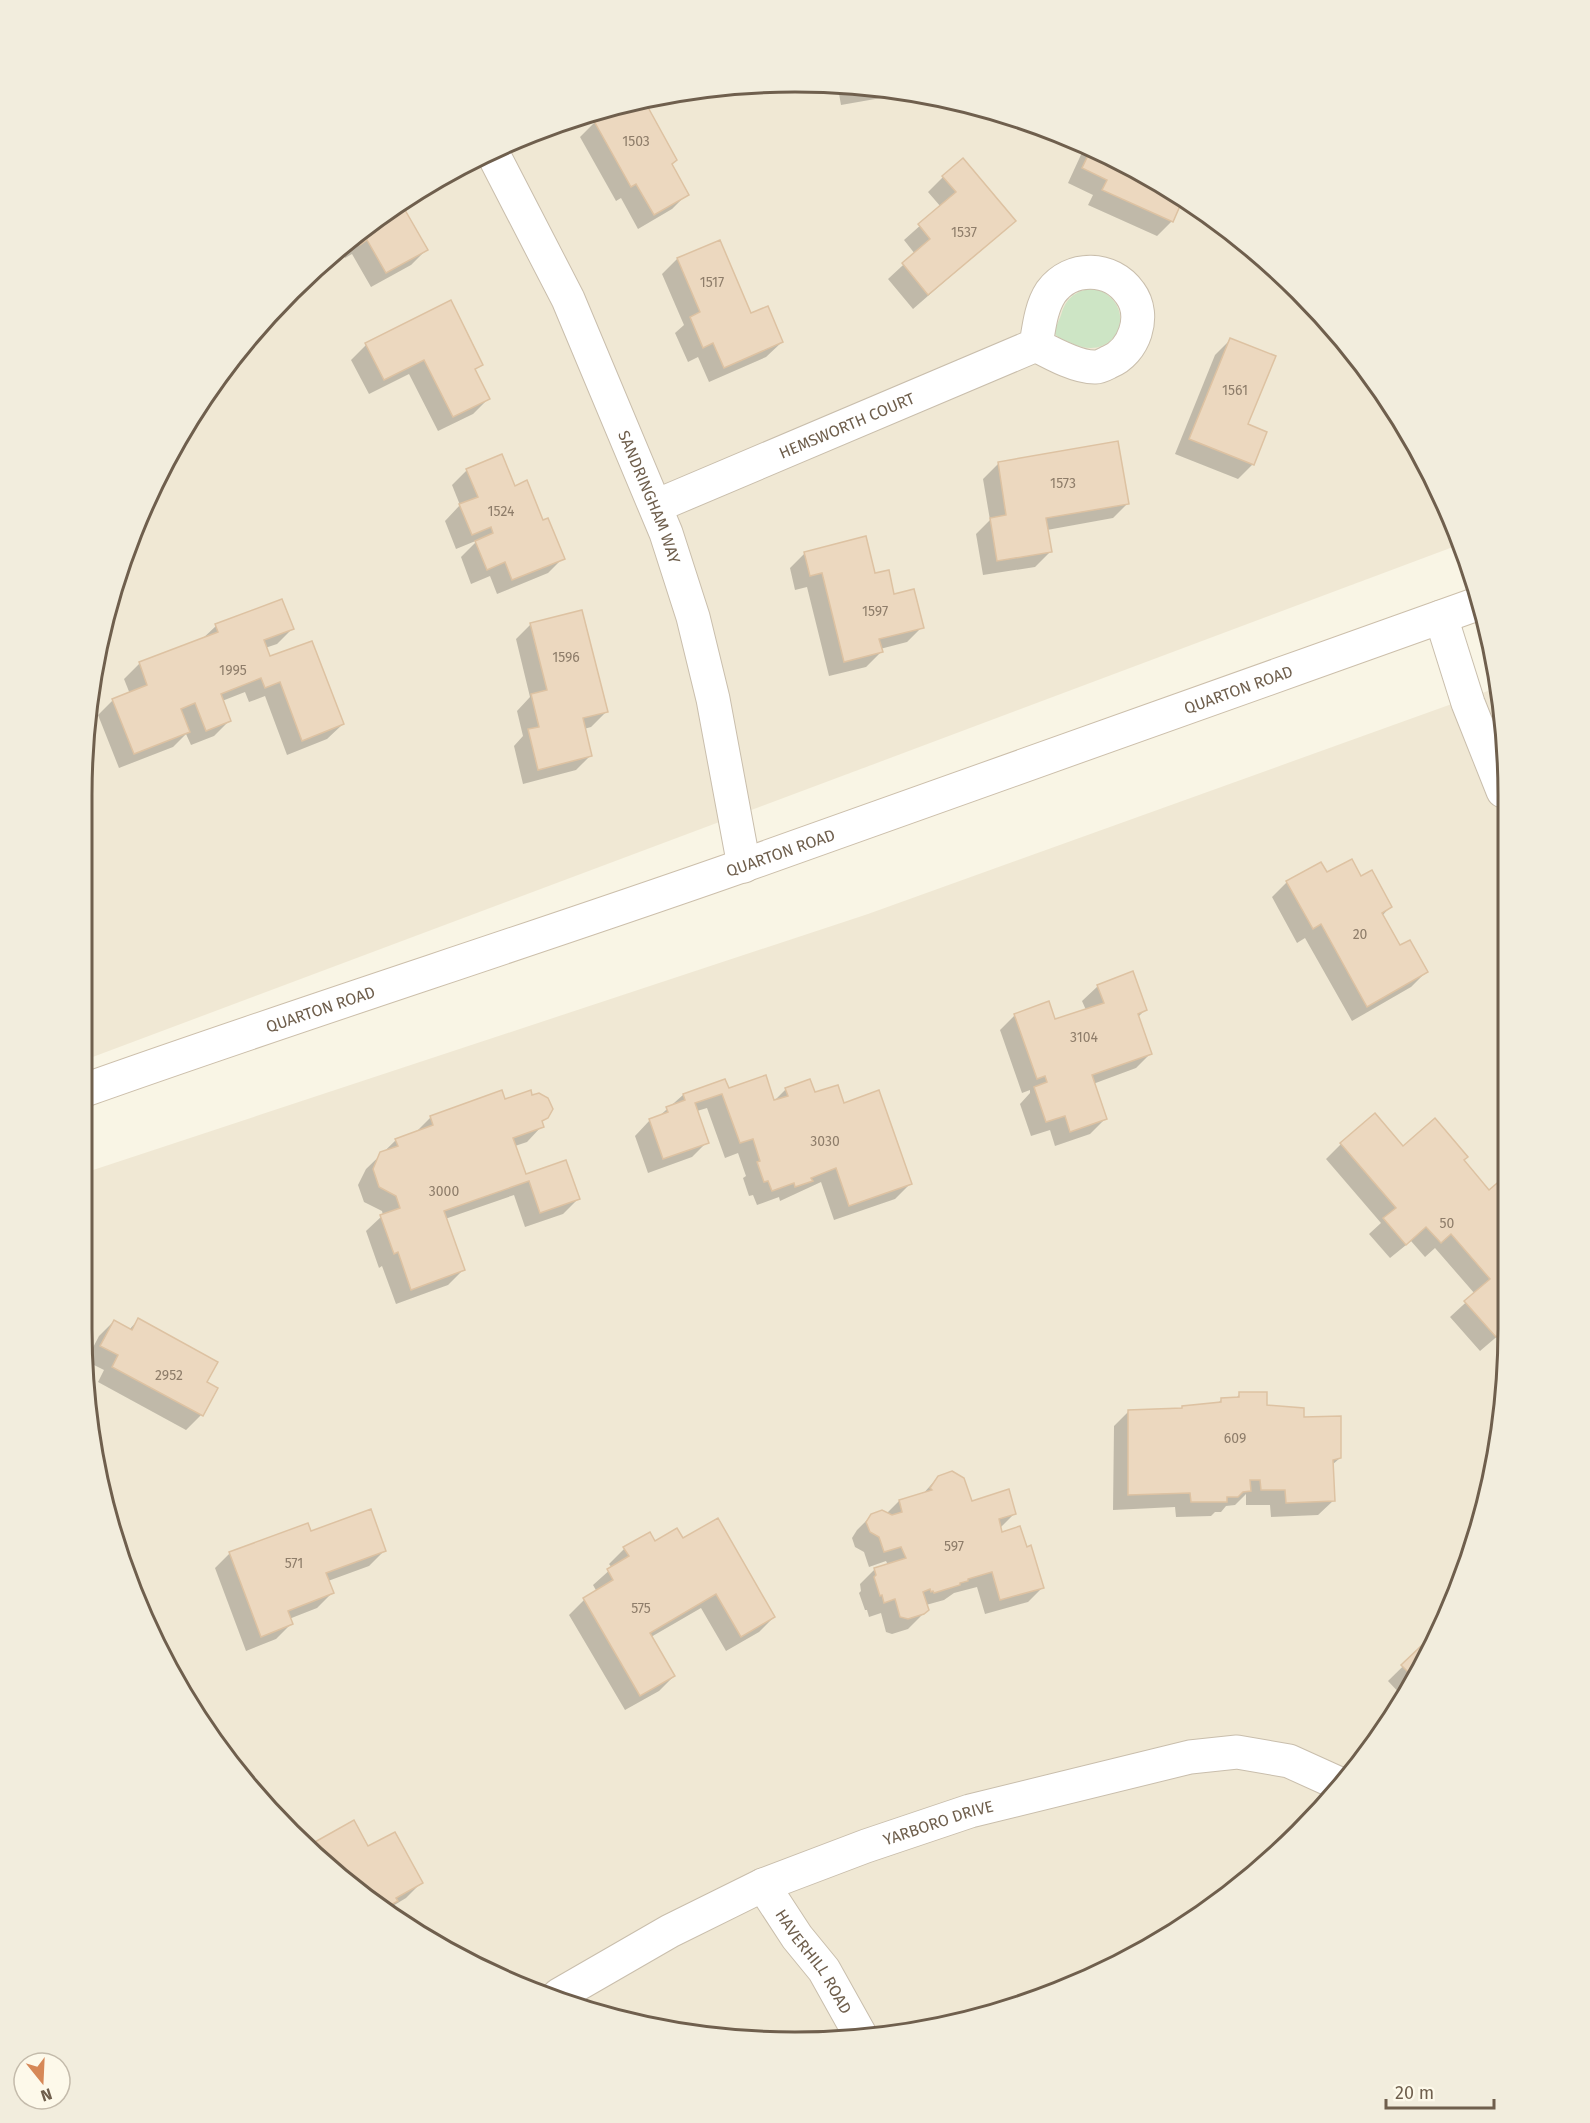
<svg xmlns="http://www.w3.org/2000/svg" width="1590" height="2123" font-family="'Fira Sans',sans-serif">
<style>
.residential{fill:#f0e8d4}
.green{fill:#cde5c5}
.shadow{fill:#0003}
.building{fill:#ecd8bf;stroke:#ddc2a2;stroke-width:1.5}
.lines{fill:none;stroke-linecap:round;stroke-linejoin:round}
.street-casing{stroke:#c9beac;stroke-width:35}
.secondary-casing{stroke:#ccbfab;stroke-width:35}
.street{stroke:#fff;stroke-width:33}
.secondary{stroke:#fff;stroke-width:33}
.labels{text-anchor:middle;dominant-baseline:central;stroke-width:4.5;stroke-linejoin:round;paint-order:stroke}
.number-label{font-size:14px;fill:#8e7d6a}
.street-label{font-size:16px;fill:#6f5f4d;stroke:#fdf9ea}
.rim{fill:none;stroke:#6f5f4d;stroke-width:3}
</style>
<rect width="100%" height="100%" fill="#f9f5e5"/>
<g class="residential">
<path d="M749,83L889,87L1025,119L1152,177L1266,258L1362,361L1455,522L1461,544L82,1061L83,749L105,611L135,521L201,399L290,290L361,228L480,154L611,105Z"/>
<path d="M1499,687L1503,701L1507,1375L1471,1557L1414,1685L1332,1799L1229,1895L1068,1988L935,2028L842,2040L655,2028L479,1968L361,1895L290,1833L177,1685L105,1513L81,1328V1174L868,914Z"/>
</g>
<path class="green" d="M1093,288C1142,302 1119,366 1071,343C1065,340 1059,339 1055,334C1055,327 1059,321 1061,315C1066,298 1075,291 1093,288Z"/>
<g class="shadow">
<path d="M813,85L889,87L891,88L881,98L841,105L838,88L814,93Z"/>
<path d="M642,100L676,160L671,165L687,194L672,209L638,229L621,198L616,201L580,137L595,122L631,102Z"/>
<path d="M1085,146L1152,177L1182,198L1172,221L1157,236L1088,205L1093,195L1068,183Z"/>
<path d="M943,177L1014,221L913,309L888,279L915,254L904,240L941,207L928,192Z"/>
<path d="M400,204L426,250L411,265L371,287L352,254L345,258L339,248L361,228Z"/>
<path d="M719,242L751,315L782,342L766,357L709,382L698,357L688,362L675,333L684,325L662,274L677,259Z"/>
<path d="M1230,340L1253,464L1238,479L1175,454L1215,355Z"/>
<path d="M366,345L481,364L474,371L488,399L473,414L438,431L409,374L369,394L351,360Z"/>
<path d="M998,464L1128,503L1113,518L1047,530L1050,552L1035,567L983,575L976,534L990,520L983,479Z"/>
<path d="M467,470L514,488L542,522L563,558L548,573L497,594L490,576L471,584L461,557L478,540L456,549L445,521L460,505L452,485Z"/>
<path d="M805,553L893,596L922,627L907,642L880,649L881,652L866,667L829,676L807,587L795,590L790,568Z"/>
<path d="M531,624L606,712L591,727L584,729L591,755L576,770L523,784L514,746L523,736L517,711L530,697L516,639Z"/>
<path d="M216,626L292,629L277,644L265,648L269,658L343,724L327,739L287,755L265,696L249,702L245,692L222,701L229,721L214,736L191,745L186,734L173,747L119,768L98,715L113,700L130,694L124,679L139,664L201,640Z"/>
<path d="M1327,874L1390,907L1382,916L1400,947L1426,972L1411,987L1352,1021L1305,938L1297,943L1272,897L1287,882Z"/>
<path d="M1098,986L1145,1010L1138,1017L1151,1053L1136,1068L1093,1084L1105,1119L1090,1134L1055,1146L1050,1130L1031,1136L1020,1104L1030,1093V1090L1022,1093L1000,1030L1015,1015L1054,1021L1086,1010L1082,1001Z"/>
<path d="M786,1089L814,1094L843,1105L910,1184L895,1199L834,1220L821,1182L780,1201L779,1197L757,1205L753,1195L749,1196L743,1178L746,1176L738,1153L725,1158L707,1108L697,1111L707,1142L692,1157L648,1173L635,1136L650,1120L657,1118L683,1095L728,1090L773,1102Z"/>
<path d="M504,1101L547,1117L541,1123L542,1126L527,1142L515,1146L525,1176L578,1199L563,1214L525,1227L514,1195L445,1219L463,1270L448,1285L396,1304L382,1266L379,1268L366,1231L383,1215L382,1211L364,1202L358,1185L366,1169L396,1140L415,1133L431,1117Z"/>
<path d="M1341,1144L1403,1148L1462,1160L1489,1192L1503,1180L1506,1184L1507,1328L1480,1351L1450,1317L1475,1294L1435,1248L1425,1257L1411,1241L1390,1258L1369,1234L1381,1223L1326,1159Z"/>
<path d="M138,1320L205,1383L201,1415L186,1430L98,1382L104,1370L86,1361L99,1336L114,1321L129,1330Z"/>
<path d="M1240,1394L1265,1407L1303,1419L1340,1458L1332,1465L1334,1500L1318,1515L1271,1517L1270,1505H1246V1494L1235,1505L1226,1506L1221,1512H1215L1211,1516L1176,1517L1175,1507L1113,1510L1114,1426L1129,1411L1180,1410L1183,1407L1217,1404L1222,1399H1235Z"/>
<path d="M938,1477L971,1503L1015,1513L1000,1528L1001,1534L1043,1587L1028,1602L985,1614L977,1587L954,1593L944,1600L926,1605L928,1609L908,1629L892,1634L886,1632L881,1613L869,1617L867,1610H865L859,1593L861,1591L860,1584L875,1569L888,1565L886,1561L869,1567L864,1552L855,1547L852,1538L857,1530L872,1515L886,1514L899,1501L922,1495Z"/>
<path d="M310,1533L384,1551L369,1566L328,1581L332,1593L317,1608L289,1619L291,1624L276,1639L246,1651L215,1568L230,1553Z"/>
<path d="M683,1540L774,1617L759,1632L726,1651L701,1608L651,1637L674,1676L659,1691L625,1710L569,1615L584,1600L597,1592L593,1585L612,1568L609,1564L624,1549Z"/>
<path d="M1437,1633L1414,1685L1404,1698L1388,1681Z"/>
<path d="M367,1848L421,1883L406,1898L386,1910L361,1895Z"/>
</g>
<g class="building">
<path d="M855,86L877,87L856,90Z"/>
<path d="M644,100L677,160L672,164L689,195L654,215L636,184L631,187L594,121L626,103Z"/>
<path d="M1091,149L1152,177L1183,199L1173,222L1102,190L1107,180L1082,168Z"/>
<path d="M963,158L1016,221L928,295L902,263L930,239L918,224L956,192L942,176Z"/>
<path d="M401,203L428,250L386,273L367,240L360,245L354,234Z"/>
<path d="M720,240L751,313L768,306L783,342L724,368L713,343L703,348L690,317L700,312L677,258Z"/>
<path d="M451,300L483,365L475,369L490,399L453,417L424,360L384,380L365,343Z"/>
<path d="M1230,338L1276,356L1248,424L1267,432L1254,465L1189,439Z"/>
<path d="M1118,441L1129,504L1046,518L1052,552L997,561L990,518L1006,515L998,462Z"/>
<path d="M502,454L515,486L527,480L543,520L548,518L565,559L512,580L505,562L487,570L475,541L493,533L491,527L472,535L459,504L478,497L466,469Z"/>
<path d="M866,536L875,573L889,570L894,594L914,589L924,628L879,639L883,652L844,662L822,573L810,576L804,552Z"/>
<path d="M282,599L294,629L264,640L270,656L312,641L344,724L302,741L280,682L265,688L261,678L221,694L231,721L206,731L195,703L181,709L190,732L134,754L112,699L147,685L139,662L218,632L215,624Z"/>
<path d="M582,610L608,712L583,718L592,756L538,770L528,729L539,727L531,694L547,690L530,623Z"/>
<path d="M1352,859L1361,876L1372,870L1392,907L1382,913L1400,945L1410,940L1428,972L1367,1007L1321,924L1313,929L1286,881L1321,862L1327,872Z"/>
<path d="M1133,971L1147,1010L1138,1014L1152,1054L1092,1075L1107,1119L1070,1132L1065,1116L1046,1122L1034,1087L1047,1082L1045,1076L1037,1079L1014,1014L1049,1001L1055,1019L1104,1003L1097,985Z"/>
<path d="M766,1075L774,1100L788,1096L785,1088L810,1079L815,1092L838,1085L844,1103L879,1090L912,1184L849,1206L836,1168L811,1178L813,1181L795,1187L794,1183L772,1191L768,1181L764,1182L757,1162L760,1161L753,1139L740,1143L722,1094L695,1103L709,1143L663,1159L649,1119L668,1112L666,1107L685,1100L683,1094L725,1079L729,1088Z"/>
<path d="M502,1090L505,1099L531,1090L532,1095L539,1093L548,1098L553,1109L548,1118L542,1121L544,1127L513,1138L526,1174L566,1160L580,1199L540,1213L529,1181L444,1211L465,1270L411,1290L398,1252L394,1254L380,1215L400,1208L396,1196L379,1187L373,1169L380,1152L398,1146L395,1139L433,1125L430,1116Z"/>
<path d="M1375,1113L1403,1146L1435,1118L1468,1157L1464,1160L1489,1190L1503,1178L1506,1182L1507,1327L1496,1337L1464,1301L1490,1279L1451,1234L1441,1243L1426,1227L1406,1245L1383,1218L1396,1208L1340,1143Z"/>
<path d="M138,1318L218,1362L207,1382L218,1388L203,1416L112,1367L118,1355L100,1346L114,1320L132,1330Z"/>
<path d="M1239,1392H1267V1405L1304,1408V1417L1341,1416V1458L1333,1460L1335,1501L1286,1503L1285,1490H1261L1260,1480H1250L1251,1491L1243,1492L1238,1497H1227V1502H1191L1190,1493L1128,1495V1410L1182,1408V1406L1221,1402V1398L1239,1397Z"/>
<path d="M952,1471L964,1478L972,1501L1009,1489L1016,1514L999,1519L1002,1532L1020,1526L1027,1547L1031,1545L1044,1588L1000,1600L992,1572L968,1579V1581L960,1583V1585L934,1593L933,1591L931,1592L930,1589L923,1592L929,1610L924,1614L908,1619L900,1617L895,1599L884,1603L882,1595L880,1596L874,1577L876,1575L874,1568L906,1558L901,1547L884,1552L879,1537L870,1532L866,1522L871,1514L882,1510L892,1515L902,1512L899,1500L932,1490L930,1488L938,1476Z"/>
<path d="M371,1509L386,1551L326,1573L334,1593L288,1611L293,1624L261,1637L229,1552L308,1523L311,1531Z"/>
<path d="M718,1518L775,1617L741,1637L716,1594L650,1633L675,1676L640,1696L583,1598L613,1580L607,1569L629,1556L623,1547L650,1532L655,1541L677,1528L683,1538Z"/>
<path d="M1439,1629L1416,1680L1401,1665Z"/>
<path d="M354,1820L368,1846L395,1832L423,1883L396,1898L398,1901L383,1909L361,1895L306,1847Z"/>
</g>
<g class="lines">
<defs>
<g id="street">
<path id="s1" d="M491,150L568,299L666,533L693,617L713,699L744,866"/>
<path id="s2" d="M656,506L1036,345C1051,353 1078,368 1096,367C1100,367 1105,364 1109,362C1134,352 1147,316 1130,293C1111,266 1071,265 1051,292C1041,307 1039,327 1036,345"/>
<path d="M1441,617L1468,703L1503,791"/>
<path id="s3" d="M763,1885L797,1937L824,1970L862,2038"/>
<path id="s4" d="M559,1995L670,1931L763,1885L866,1846L970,1811L1190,1757L1237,1752L1289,1761L1342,1785"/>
</g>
<g id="secondary">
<path id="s5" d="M82,1091C301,1013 523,943 742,866C988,780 1232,691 1477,604"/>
</g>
</defs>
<use href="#street" class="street-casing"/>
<use href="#secondary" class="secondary-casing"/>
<use href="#street" class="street"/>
<use href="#secondary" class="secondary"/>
</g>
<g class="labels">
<g class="number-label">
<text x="636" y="141">1503</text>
<text x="964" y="232">1537</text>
<text x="712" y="282">1517</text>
<text x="1235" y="390">1561</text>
<text x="1063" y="483">1573</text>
<text x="501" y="511">1524</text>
<text x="875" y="611">1597</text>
<text x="566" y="657">1596</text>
<text x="233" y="670">1995</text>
<text x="1360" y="934">20</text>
<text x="1084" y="1037">3104</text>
<text x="825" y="1141">3030</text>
<text x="444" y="1191">3000</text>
<text x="1447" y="1223">50</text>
<text x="169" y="1375">2952</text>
<text x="1235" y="1438">609</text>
<text x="954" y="1546">597</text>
<text x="294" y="1563">571</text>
<text x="641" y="1608">575</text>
</g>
<g class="street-label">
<text stroke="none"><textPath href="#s2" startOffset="207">HEMSWORTH COURT</textPath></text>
<text stroke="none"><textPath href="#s1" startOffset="382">SANDRINGHAM WAY</textPath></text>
<text stroke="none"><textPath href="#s5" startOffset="1224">QUARTON ROAD</textPath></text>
<text stroke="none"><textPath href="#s5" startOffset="738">QUARTON ROAD</textPath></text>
<text stroke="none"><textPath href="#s5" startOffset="252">QUARTON ROAD</textPath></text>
<text stroke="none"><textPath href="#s4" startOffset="418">YARBORO DRIVE</textPath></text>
<text stroke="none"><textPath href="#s3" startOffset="92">HAVERHILL ROAD</textPath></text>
</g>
</g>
<path d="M0 0H1590V2123H0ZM795 92H795A703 703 0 0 1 1498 795V1329A703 703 0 0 1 795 2032H795A703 703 0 0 1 92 1329V795A703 703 0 0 1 795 92Z" fill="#f2eddd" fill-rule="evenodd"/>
<path class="rim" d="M795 92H795A703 703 0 0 1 1498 795V1329A703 703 0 0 1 795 2032H795A703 703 0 0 1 92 1329V795A703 703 0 0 1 795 92Z"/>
<g transform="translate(42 2081) rotate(162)"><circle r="28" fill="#fdf9ea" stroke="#c4bbab" stroke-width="1.5"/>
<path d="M0-4.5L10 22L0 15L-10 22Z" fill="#d68857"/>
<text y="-9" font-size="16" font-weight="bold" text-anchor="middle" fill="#6f5f4d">N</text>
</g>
<path d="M1386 2099v9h108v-9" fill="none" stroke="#6f5f4d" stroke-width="3"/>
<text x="1395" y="2099" font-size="18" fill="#6f5f4d" stroke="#fdf9ea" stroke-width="4.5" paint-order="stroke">20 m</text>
</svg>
